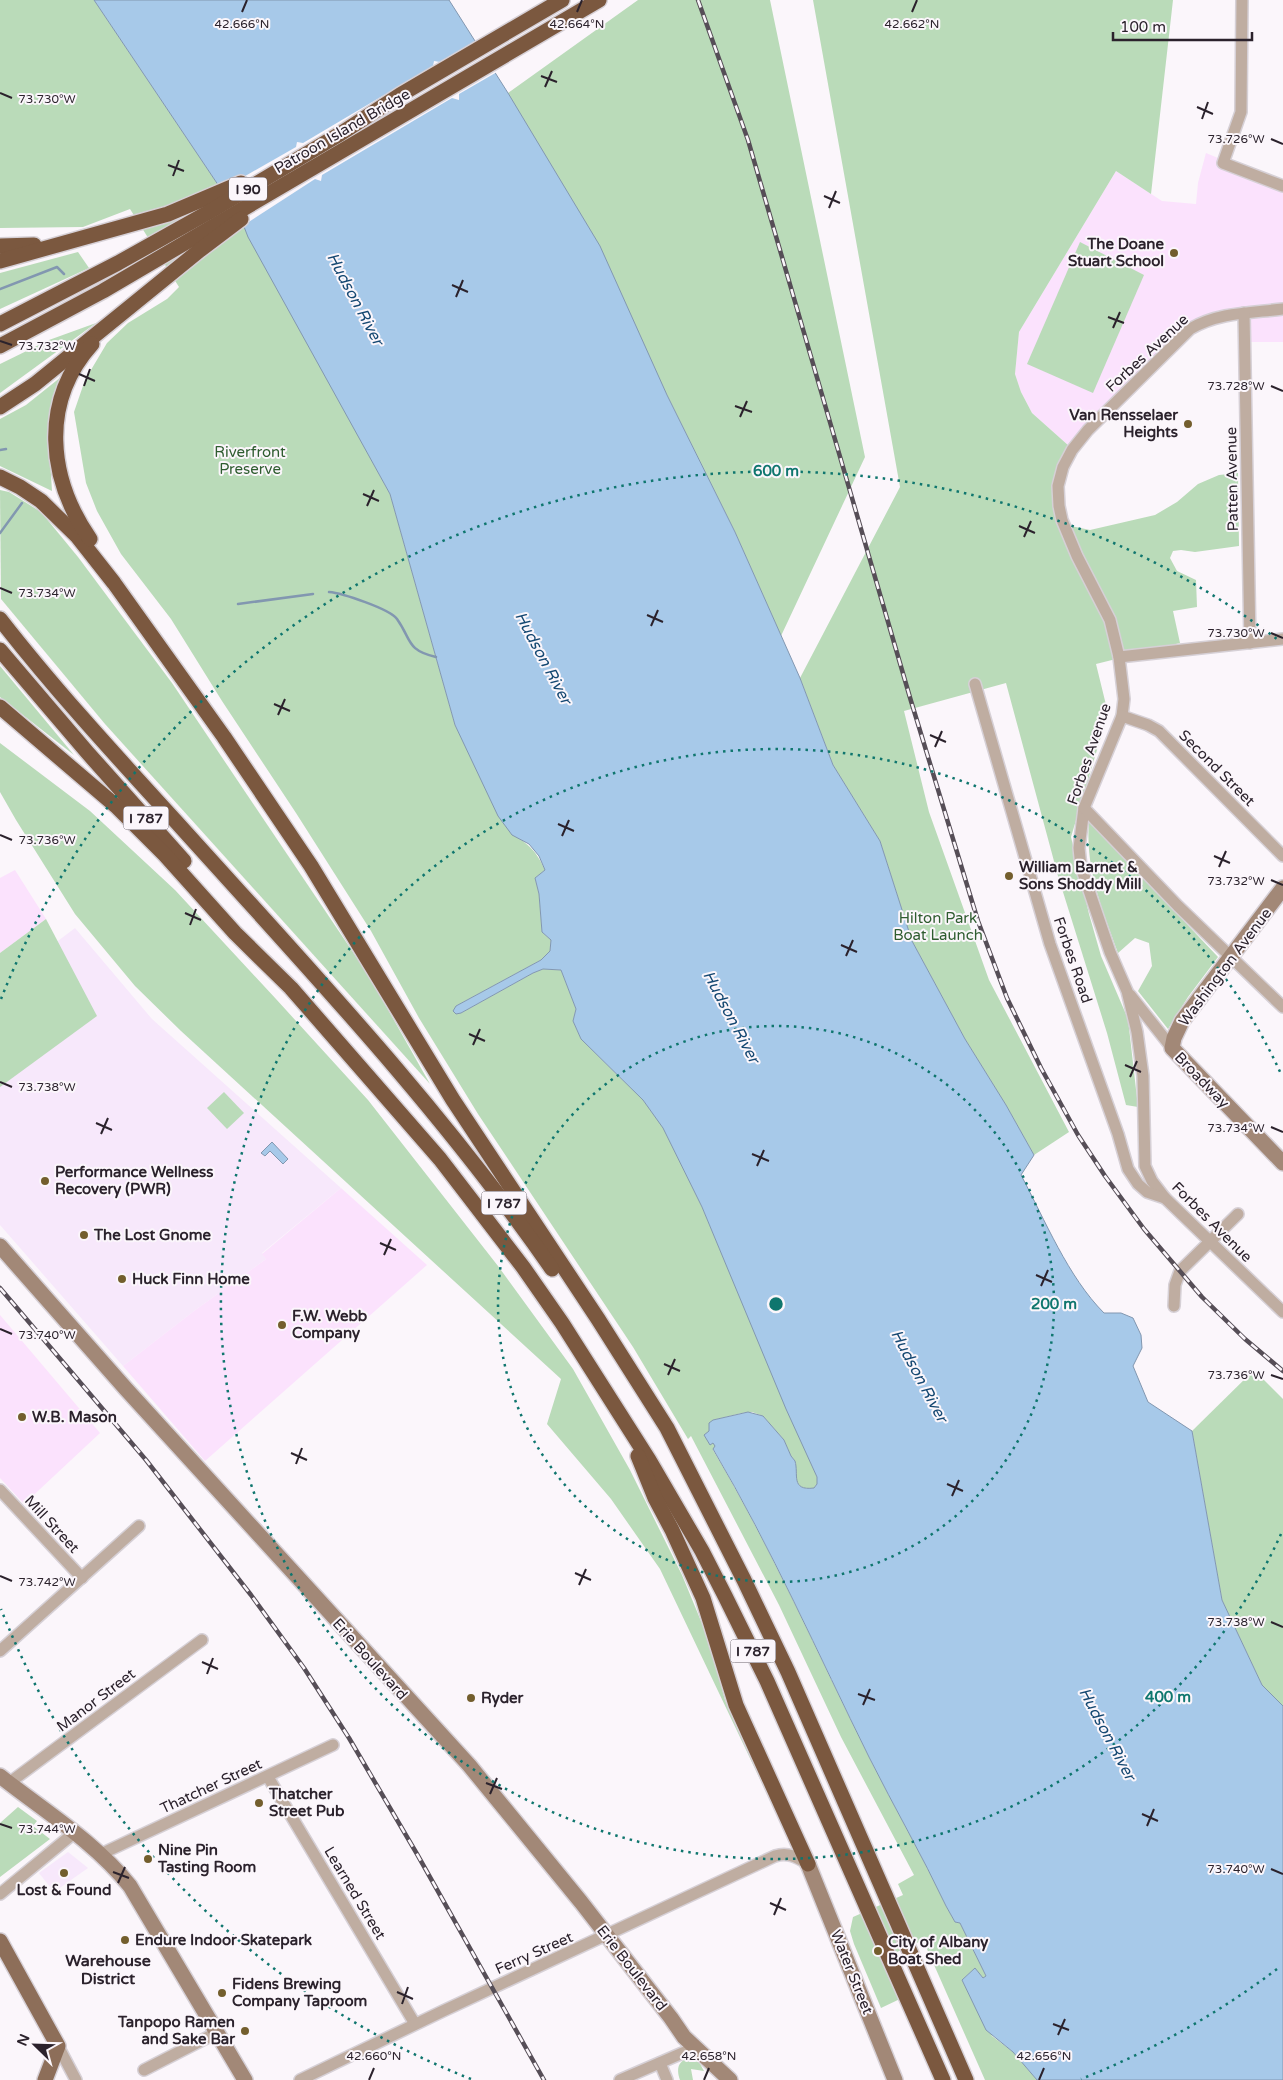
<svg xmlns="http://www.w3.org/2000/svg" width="1283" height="2080" font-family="'Varela Round',sans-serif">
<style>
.commercial{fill:#f7e8fb}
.built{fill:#fbe2fd}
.green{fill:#badbb9}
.water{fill:#a7c9e9;stroke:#8297b0}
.pier{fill:#fbf6fb}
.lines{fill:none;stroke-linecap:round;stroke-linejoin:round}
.stream{stroke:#8297b0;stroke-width:2.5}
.street-casing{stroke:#d6d0d6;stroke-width:14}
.secondary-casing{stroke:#d6d0d6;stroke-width:18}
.primary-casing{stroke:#d6d0d6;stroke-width:18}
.highway-casing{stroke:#d6d0d6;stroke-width:18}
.street{stroke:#bfada1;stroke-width:11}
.secondary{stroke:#a28877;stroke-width:15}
.primary{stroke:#8d6e59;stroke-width:15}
.highway{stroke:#7b583f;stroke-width:15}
.rail-casing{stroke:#564e57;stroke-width:4.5}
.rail{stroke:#fbf6fb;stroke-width:2.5;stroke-dasharray:8;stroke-linecap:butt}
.ticks{fill:none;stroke:#2b222c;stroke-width:2}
.ring{fill:none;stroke:#0f766e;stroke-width:2.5;stroke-dasharray:2.5 5}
.poi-dot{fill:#735e2d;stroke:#fbf6fb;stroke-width:2}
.labels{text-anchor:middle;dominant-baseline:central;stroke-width:4;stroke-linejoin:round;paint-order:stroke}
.shield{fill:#fbf6fb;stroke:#69626a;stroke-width:1}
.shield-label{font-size:14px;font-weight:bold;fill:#2b222c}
.street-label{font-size:15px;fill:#2b222c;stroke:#fbf6fb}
.poi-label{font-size:15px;font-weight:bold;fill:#2b222c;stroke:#fbf6fb;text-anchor:start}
.park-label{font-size:15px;fill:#2e5c2f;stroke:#fbf6fb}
.water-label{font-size:16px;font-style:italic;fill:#154872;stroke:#fbf6fb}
.neighbourhood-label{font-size:16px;font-weight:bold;fill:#2b222c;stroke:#fbf6fb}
.ticks-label{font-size:12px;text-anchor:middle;fill:#2b222c;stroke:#fbf6fb;stroke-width:4;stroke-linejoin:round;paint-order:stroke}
.centre{fill:#0f766e;stroke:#fbf6fb;stroke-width:2.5}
.ring-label{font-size:15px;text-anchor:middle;font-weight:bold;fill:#0f766e;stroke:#fbf6fb;stroke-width:4;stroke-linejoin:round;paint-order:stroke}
</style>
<rect width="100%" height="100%" fill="#fbf6fb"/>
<g class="commercial">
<path d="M75,928L152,1019L341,1188L262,1253L266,1259L194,1311L123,1366L0,1225V985Z"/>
<path d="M68,1852L88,1868L54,1892L39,1873Z"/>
</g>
<g class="built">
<path d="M1206,153L1218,158L1231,173L1283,192V342H1251L1248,307L1221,310L1203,317L1188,326L1155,355L1084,428L1069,446L1032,413L1021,392L1015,374L1019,332L1116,171L1162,201L1196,204L1198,183Z"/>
<path d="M15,870L46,919L0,953V878Z"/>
<path d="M341,1188L427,1265L205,1461L123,1366L194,1311L266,1259L262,1254Z"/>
<path d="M0,1315L100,1433L24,1504L0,1478Z"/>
</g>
<g class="green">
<path d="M0,0H94L241,219L390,494L455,725L512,834C529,844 537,852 545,870L535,878L539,894L542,932L551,940L550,951L541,960L456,1006L461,1013L533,973L543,969L561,970L576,1009L573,1021L581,1039L643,1100L663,1127L702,1207L817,1477V1484L814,1488C791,1491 798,1475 795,1461L791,1456L784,1440L763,1416L752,1412L742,1413L713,1420L709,1431L710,1444L713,1443L716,1446L713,1450C772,1549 818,1655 869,1757C894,1807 922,1855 946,1906L955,1922L960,1923L986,1976L983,1978L975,1968L962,1980L992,2036L1013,2052L1037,2080H985L923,1940L884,1958L902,1998L881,2008L854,1944L850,1931L853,1917L903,1895L898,1884L914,1875L841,1737L779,1605L691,1436L688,1439L633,1347L478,1114L419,1018L371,931L296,813L222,701L171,619L121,554L97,511L86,483L74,412L85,380L107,343L128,323L167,299L179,287L130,209L83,227L0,228Z"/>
<path d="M638,0H770L865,457L781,636L735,532L667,395L508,93Z"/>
<path d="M813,0H1173L1151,194L1116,171L1019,332L1015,374L1021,392L1032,413L1069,446C1060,478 1057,496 1071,526L1090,530L1155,515L1177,502L1198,484L1219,475L1238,473L1239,546L1195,552L1181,550L1173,551L1170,558L1177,571L1196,580L1197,607L1173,611L1180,643L1096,664L1108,713L1071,837L1089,914L1101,956L1128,1019L1138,1107L1126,1105L1107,1033L1058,876L1006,683L904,711L929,812L989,980L1069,1132L1034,1155L1006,1105L965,1039L912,941L880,841L833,765L800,678L900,487Z"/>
<path d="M1080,242L1144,275L1093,393L1027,364Z"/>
<path d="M78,252L89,268L0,309V273Z"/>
<path d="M96,323L0,393V364L49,340Z"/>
<path d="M61,377L48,426L52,491L0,466V419L26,405Z"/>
<path d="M0,490L9,492L41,512L78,557L172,683L369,976L430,1084L105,724L1,599Z"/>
<path d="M0,666L10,678L74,755L0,697Z"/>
<path d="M0,743L90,811L175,890L276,999L368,1100L498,1266L573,1369L630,1470L682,1575L710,1643L725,1700L787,1836L660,1569L611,1499L547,1424L561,1379L181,1031L135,986L75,914L16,820L0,792Z"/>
<path d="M1089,821L1218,957L1188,997L1168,1029L1138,991L1152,966L1149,943L1135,938L1118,953C1102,908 1085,870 1089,821Z"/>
<path d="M46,919L97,1016L0,1087V953Z"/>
<path d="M224,1092L244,1113L227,1129L207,1108Z"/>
<path d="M1254,1370L1283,1399V1706L1262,1685L1222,1600L1192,1431Z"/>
<path d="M18,1807L37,1821L33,1826L50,1839L0,1877V1823Z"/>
<path d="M691,2058L698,2060L704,2071L691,2069L693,2080H680C676,2068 678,2060 691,2058Z"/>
</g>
<g class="water">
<path d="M94,0H449L508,93L600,246L667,395L735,532L800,678L833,765L880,841L912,941L965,1039L1006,1105L1034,1155L1021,1175C1045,1220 1068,1277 1104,1313H1121L1133,1318L1141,1335L1142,1348L1133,1366L1148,1402L1192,1431L1222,1600L1262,1685L1283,1706V2080H1037L1013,2052L986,2030L962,1980L975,1968L983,1978L986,1976L960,1923L955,1922L946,1906C922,1855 894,1807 869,1757C818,1654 772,1549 713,1449L715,1446L713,1443L710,1445L704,1435L709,1431V1423L713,1420L748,1412L763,1416L784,1440L791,1456L795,1461C799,1474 790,1491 814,1488L817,1484V1477L786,1409L702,1207L663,1128L643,1100L581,1039L573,1021L576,1009L561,970L543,969L533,973L461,1013L456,1014L453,1011L456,1006L541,960L550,951L551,940L542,932L539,894L535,878L545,870L539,856L529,844L512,835L498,816L455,725L390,494L248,237L241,219Z"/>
<path d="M272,1142L288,1159L283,1164L270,1151L265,1156L261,1153Z"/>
</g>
<path class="pier" d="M477,40L497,72L459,94V100L452,98L322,175L321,181L315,179L241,227L240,179L296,147L297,142L303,143L433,66L434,61L440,62Z"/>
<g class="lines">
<g class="stream">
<path d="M0,289L57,267L64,274"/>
<path d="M0,450L6,449"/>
<path d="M0,533L22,503"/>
<path d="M329,592C342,593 390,609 397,619C412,640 406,650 436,657"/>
<path d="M238,604L313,594"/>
</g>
<defs>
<g id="street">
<path d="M1242,0L1241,112L1223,163L1283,186"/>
<path d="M1283,309C1251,313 1219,312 1190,329L1088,430L1072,450L1063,467L1058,486L1059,506L1062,520L1077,556L1110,620L1119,657L1124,699L1122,716L1084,808L1079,848L1081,867L1110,952L1127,991L1137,1032L1143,1076L1145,1166L1152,1181L1165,1198L1283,1312"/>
<path d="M1244,313L1250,643"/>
<path d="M1119,657L1283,639"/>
<path d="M975,684L1050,944L1118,1134L1128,1169L1138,1184L1147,1192L1165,1198"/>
<path d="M1122,716L1148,725L1159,731L1283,856"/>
<path d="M1084,808L1178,906L1283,1007"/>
<path d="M1130,995L1172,1048"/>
<path d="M1174,1306L1175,1285L1180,1271L1238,1214"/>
<path d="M0,1490L82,1578"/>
<path d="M0,1651L139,1526"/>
<path d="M268,1777L415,2024"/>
<path d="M9,1783L202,1640"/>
<path d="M101,1854L333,1745"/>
<path d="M0,1894L74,1833"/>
<path d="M58,2046L76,2080"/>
<path d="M660,2063L667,2080"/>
<path d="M144,2070L218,2032"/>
<path d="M300,2080L443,2011L775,1856C788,1852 797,1857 808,1864"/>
<path d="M620,2080L694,2048"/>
</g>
<g id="secondary">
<path d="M1283,888L1182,1021L1174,1038L1172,1048L1283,1163"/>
<path d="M0,1246L126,1389L469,1765L581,1902L671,2018L684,2037L730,2080"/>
<path d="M0,1776C44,1811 94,1841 130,1886L245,2080"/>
<path d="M808,1864L895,2080"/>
</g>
<path id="primary" d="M0,1941L58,2046L45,2080"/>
<g id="highway">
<path d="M0,246L34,245"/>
<path d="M0,261L168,214L241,183"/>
<path d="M0,324L118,263L209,212L340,134L400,95L562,0"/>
<path d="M0,346L103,291L599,0"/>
<path d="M0,407L35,384L200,250L241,219"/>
<path d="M0,477L20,487L41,501L77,536L114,583L224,737L311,866L453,1100L598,1319L667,1428L744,1580L788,1672L966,2080"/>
<path d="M90,539C48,478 40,402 92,344"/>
<path d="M0,619C56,691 118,758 180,826C309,969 442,1110 552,1269"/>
<path d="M0,650L87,752L184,861"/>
<path d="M0,707L116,806L165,855L235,933L291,988L440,1159L523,1267L562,1323L649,1460L702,1551L725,1596L767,1681L943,2080"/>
<path d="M638,1456L655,1498L672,1530L703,1598L736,1705L808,1864"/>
</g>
</defs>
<use href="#street" class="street-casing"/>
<use href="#secondary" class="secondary-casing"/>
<use href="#primary" class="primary-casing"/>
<use href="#highway" class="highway-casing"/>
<use href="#street" class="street"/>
<use href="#secondary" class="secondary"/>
<use href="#primary" class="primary"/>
<use href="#highway" class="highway"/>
<defs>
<g id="rail">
<path d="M698,0L748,140L911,701L978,921L1007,998L1041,1068L1078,1135L1105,1176L1144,1229L1202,1297L1245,1339L1283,1371"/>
<path d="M0,1288L146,1460L251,1595L304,1668L349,1738L417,1854L544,2080"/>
</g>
</defs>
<use href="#rail" class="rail-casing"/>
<use href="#rail" class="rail"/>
</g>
<path class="ticks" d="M242,12L247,0M577,12L582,0M912,12L917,0M541,76L557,82M545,87L552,71M0,93L12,98M1197,107L1213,114M1202,119L1208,102M1271,139L1283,144M168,165L184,171M173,176L179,160M824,196L840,203M829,208L836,191M452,285L468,292M456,297L463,280M1108,317L1124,323M1113,328L1120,312M0,341L12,345M79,374L95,381M84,386L90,369M1271,386L1283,391M735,406L752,412M740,417L747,401M363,494L379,501M367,506L374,490M1019,526L1035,533M1024,537L1031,521M0,588L12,593M647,615L663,622M651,626L658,610M1271,633L1283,638M274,704L290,711M278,715L285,699M930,735L946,742M935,747L942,731M558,824L574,831M0,835L12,840M562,836L569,820M1214,856L1230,863M1219,867L1226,851M1271,880L1283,885M185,913L201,920M190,925L196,909M841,945L857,952M846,956L853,940M469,1034L485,1041M473,1045L480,1029M1125,1065L1141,1072M1130,1077L1137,1061M0,1082L12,1087M96,1123L112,1130M1271,1127L1283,1132M101,1134L108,1118M752,1154L769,1161M757,1166L764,1150M380,1243L396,1250M384,1255L391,1239M1036,1275L1052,1282M1041,1286L1048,1270M0,1329L12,1334M664,1364L680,1371M668,1375L675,1359M1271,1375L1283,1379M291,1453L307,1460M296,1464L302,1448M947,1484L963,1491M952,1496L959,1480M575,1573L591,1580M0,1576L12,1581M579,1585L586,1569M1271,1622L1283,1627M202,1662L218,1669M207,1674L213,1658M858,1694L875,1700M863,1705L870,1689M486,1783L502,1789M490,1794L497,1778M1142,1814L1158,1821M0,1824L12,1828M1147,1826L1154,1809M1271,1869L1283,1874M113,1872L129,1878M118,1883L125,1867M770,1903L786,1910M774,1915L781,1898M397,1992L413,1999M402,2004L408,1987M1053,2024L1069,2030M1058,2035L1065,2019M369,2080L374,2068M704,2080L709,2068M1039,2080L1044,2068"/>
<g class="ring">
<circle cx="776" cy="1304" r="278"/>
<path d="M1281 1534A555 555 0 1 1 1281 1074"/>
<path d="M1277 1969A833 833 0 0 1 1081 2079M471 2079A833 833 0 0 1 1 1609M1 999A833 833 0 0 1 1277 639"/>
</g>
<g class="poi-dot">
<circle cx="1174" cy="253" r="5"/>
<circle cx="1188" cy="424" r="5"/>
<circle cx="1009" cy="876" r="5"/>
<circle cx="45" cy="1181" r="5"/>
<circle cx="84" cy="1235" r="5"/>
<circle cx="122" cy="1279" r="5"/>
<circle cx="282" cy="1325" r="5"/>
<circle cx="22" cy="1417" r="5"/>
<circle cx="471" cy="1698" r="5"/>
<circle cx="259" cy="1803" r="5"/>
<circle cx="148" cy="1859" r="5"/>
<circle cx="64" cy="1873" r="5"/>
<circle cx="125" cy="1940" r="5"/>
<circle cx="878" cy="1951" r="5"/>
<circle cx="222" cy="1993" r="5"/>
<circle cx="245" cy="2031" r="5"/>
</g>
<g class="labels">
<g class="shield">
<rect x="229" y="177.5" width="38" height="23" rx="4"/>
<rect x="123.5" y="806.5" width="45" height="23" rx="4"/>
<rect x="481.5" y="1191.5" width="45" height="23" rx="4"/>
<rect x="730.5" y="1639.5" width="45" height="23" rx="4"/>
</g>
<g class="shield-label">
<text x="248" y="189">I 90</text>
<text x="146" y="818">I 787</text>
<text x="504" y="1203">I 787</text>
<text x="753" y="1651">I 787</text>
</g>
<g class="street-label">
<text transform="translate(342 131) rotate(-30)">Patroon Island Bridge</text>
<text transform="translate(1147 353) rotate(-43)">Forbes Avenue</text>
<text transform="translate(1232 479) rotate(-91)">Patten Avenue</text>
<text transform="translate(1089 754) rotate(-71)">Forbes Avenue</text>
<text transform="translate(1217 768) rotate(45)">Second Street</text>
<text transform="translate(1073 960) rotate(71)">Forbes Road</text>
<text transform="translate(1225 967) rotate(-53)">Washington Avenue</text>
<text transform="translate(1202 1080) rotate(46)">Broadway</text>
<text transform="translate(1212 1222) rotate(45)">Forbes Avenue</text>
<text transform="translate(52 1524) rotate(47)">Mill Street</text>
<text transform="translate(370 1659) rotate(48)">Erie Boulevard</text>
<text transform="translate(96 1700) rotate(-37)">Manor Street</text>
<text transform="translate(211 1786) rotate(-25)">Thatcher Street</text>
<text transform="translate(355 1893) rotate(59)">Learned Street</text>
<text transform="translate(534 1953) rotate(-24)">Ferry Street</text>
<text transform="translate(632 1968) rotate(52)">Erie Boulevard</text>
<text transform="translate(852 1972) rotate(68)">Water Street</text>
</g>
<g class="poi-label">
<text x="1164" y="244" text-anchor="end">The Doane<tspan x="1164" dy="17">Stuart School</tspan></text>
<text x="1178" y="415" text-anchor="end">Van Rensselaer<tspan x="1178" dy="17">Heights</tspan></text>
<text x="1019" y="867">William Barnet &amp;<tspan x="1019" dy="17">Sons Shoddy Mill</tspan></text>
<text x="55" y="1172">Performance Wellness<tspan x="55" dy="17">Recovery (PWR)</tspan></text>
<text x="94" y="1235">The Lost Gnome</text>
<text x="132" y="1279">Huck Finn Home</text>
<text x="292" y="1316">F.W. Webb<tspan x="292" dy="17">Company</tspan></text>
<text x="32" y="1417">W.B. Mason</text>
<text x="481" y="1698">Ryder</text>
<text x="269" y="1794">Thatcher<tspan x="269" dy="17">Street Pub</tspan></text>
<text x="158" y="1850">Nine Pin<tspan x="158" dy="17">Tasting Room</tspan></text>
<text x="64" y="1890" text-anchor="middle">Lost &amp; Found</text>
<text x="135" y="1940">Endure Indoor Skatepark</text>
<text x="888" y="1942">City of Albany<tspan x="888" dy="17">Boat Shed</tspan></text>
<text x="232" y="1984">Fidens Brewing<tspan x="232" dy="17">Company Taproom</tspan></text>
<text x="235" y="2022" text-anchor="end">Tanpopo Ramen<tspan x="235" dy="17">and Sake Bar</tspan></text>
</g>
<g class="park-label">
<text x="250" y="452">Riverfront<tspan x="250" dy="17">Preserve</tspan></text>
<text x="938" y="918">Hilton Park<tspan x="938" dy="17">Boat Launch</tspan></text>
</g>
<g class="water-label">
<text transform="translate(355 299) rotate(62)">Hudson River</text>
<text transform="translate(543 658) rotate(62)">Hudson River</text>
<text transform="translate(731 1017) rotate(62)">Hudson River</text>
<text transform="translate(919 1376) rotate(62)">Hudson River</text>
<text transform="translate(1107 1734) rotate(62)">Hudson River</text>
</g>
<g class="neighbourhood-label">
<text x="108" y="1961">Warehouse<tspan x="108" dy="18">District</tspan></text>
</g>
</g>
<g class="ticks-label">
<text x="242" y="28">42.666°N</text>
<text x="577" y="28">42.664°N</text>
<text x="912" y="28">42.662°N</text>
<text x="47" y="103">73.730°W</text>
<text x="1236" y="143">73.726°W</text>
<text x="47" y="350">73.732°W</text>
<text x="1236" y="390">73.728°W</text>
<text x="47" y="597">73.734°W</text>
<text x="1236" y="637">73.730°W</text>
<text x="47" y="844">73.736°W</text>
<text x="1236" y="885">73.732°W</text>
<text x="47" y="1091">73.738°W</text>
<text x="1236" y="1132">73.734°W</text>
<text x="47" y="1339">73.740°W</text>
<text x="1236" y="1379">73.736°W</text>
<text x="47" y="1586">73.742°W</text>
<text x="1236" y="1626">73.738°W</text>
<text x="47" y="1833">73.744°W</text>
<text x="1236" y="1873">73.740°W</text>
<text x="374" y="2060">42.660°N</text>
<text x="709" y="2060">42.658°N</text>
<text x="1044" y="2060">42.656°N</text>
</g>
<circle cx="776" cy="1304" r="8" class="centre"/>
<g class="ring-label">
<text x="776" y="476">600 m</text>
<text x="1054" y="1309">200 m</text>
<text x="1168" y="1702">400 m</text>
</g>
<g transform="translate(35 2045) rotate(293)" stroke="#fbf6fb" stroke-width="4" paint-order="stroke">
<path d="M0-4L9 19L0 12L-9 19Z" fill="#2b222c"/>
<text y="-8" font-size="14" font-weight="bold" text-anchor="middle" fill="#2b222c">N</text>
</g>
<path d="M1113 32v8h139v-8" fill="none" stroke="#2b222c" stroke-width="2.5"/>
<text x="1120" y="32" font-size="15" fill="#2b222c" stroke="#fbf6fb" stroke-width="4" paint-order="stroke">100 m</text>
</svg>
